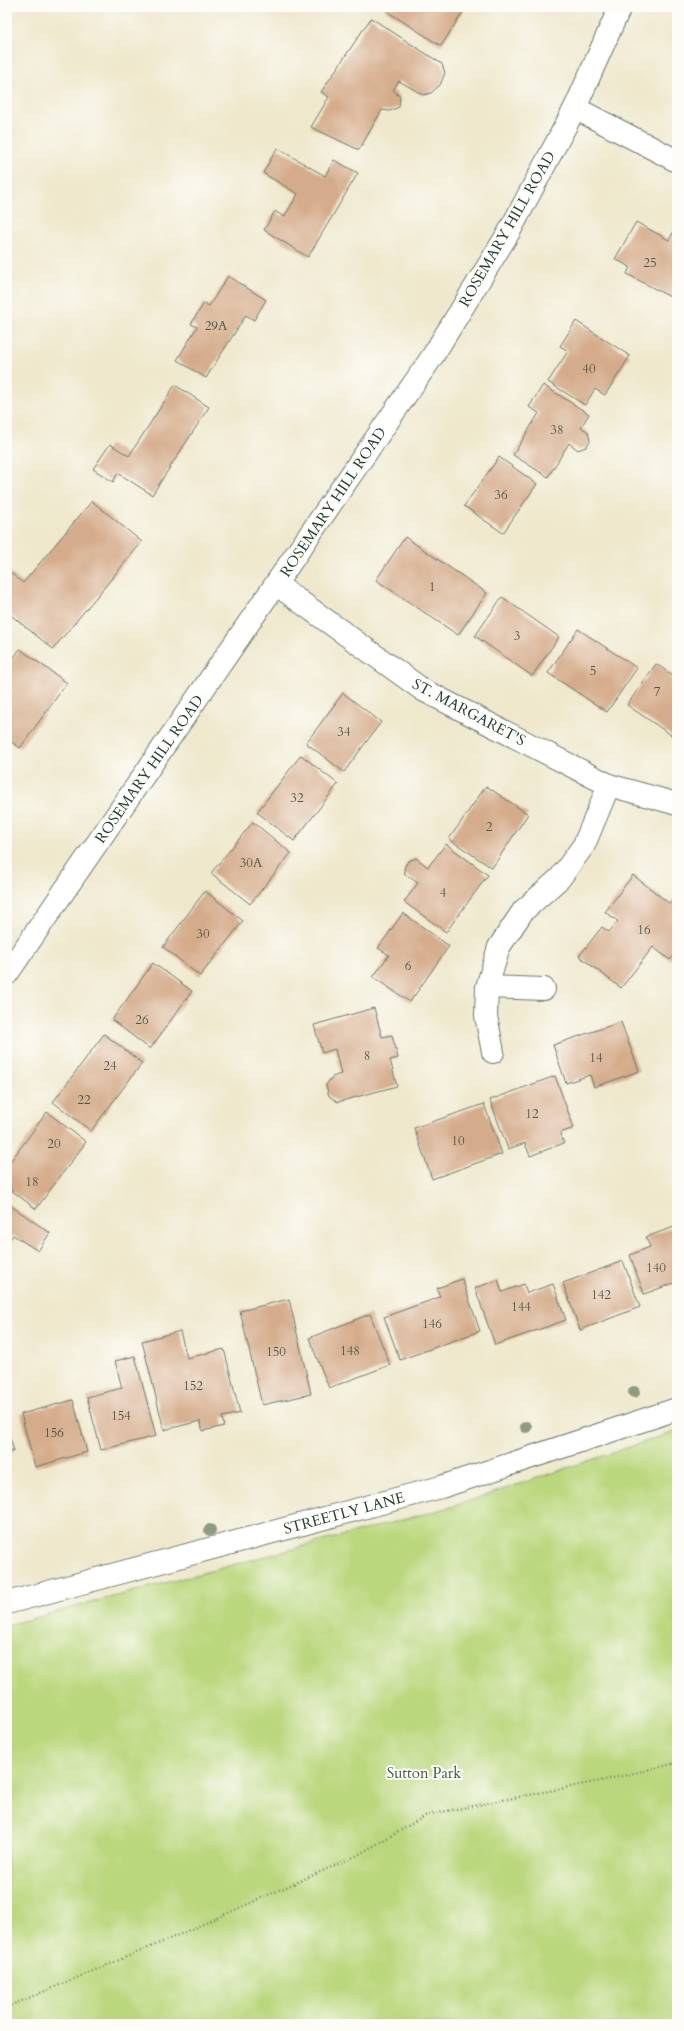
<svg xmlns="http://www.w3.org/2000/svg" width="684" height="2031" font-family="Cardo,serif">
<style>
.green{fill:#bad77d;stroke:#6c8a58}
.building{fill:#d5ac8b}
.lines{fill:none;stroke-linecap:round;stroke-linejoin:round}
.street-casing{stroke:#68796a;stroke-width:24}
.secondary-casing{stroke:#68796a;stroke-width:24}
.path{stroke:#68796a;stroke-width:2.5;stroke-dasharray:1 3;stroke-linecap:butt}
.street{stroke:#fff;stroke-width:22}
.secondary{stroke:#fff;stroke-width:22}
.tree{fill:#8e9b81}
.labels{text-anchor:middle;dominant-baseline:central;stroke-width:4;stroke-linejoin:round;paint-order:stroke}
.number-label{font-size:13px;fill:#4c594a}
.street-label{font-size:15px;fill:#1f3d34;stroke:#fdfcf7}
.park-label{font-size:15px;fill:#3e5c43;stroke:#fdfcf7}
</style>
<rect width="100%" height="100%" fill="#fdfcf7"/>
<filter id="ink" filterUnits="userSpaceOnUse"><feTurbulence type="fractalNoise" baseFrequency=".025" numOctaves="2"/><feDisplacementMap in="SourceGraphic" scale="8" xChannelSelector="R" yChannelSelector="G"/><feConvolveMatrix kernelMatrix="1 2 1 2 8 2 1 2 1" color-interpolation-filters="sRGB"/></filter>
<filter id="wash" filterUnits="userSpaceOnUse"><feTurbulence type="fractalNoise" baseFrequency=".012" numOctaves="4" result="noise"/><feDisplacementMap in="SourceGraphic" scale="16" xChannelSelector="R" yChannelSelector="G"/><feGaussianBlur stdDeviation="0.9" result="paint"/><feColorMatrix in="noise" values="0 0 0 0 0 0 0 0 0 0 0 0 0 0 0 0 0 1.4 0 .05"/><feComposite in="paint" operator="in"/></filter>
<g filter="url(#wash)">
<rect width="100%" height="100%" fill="#efe8cd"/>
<path class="green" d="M677,1431V2024H7V1625L454,1506Z"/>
<g id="blocks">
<g class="building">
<path d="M387,7H466L441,46L385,10Z"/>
<path d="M371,18L442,64L445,73L440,85L431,93L423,95L399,81L393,90L400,97L399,107L390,111L382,110L359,150L311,127L329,97L321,92Z"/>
<path d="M277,148L325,176L334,160L358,173L308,257L264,230L275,211L284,217L298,194L263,173Z"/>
<path d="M636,222L669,240L674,231L677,233V288L672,298L627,274L630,267L615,259Z"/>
<path d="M228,276L266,300L254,320L246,315L206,378L177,360L197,327L191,324L204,303L209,306Z"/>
<path d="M576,321L630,356L605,395L595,389L585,405L548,382L568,351L560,346Z"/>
<path d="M175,385L209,407L152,495L118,473L113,482L93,469L110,444L129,456Z"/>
<path d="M543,385L589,414L581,427L588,432L590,441L586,447L578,450L569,443L548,477L513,455L539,413L529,407Z"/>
<path d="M499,457L537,484L503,533L464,506Z"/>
<path d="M92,501L142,542L53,649L7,612V570L23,583Z"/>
<path d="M405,537L487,593L458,635L376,580Z"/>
<path d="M502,597L559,637L532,676L475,636Z"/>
<path d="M578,629L637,668L607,712L548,673Z"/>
<path d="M20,649L67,683L20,748L7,739V667Z"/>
<path d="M656,664L677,678V739L627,705Z"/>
<path d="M343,693L381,722L344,772L306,743Z"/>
<path d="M301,755L338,784L294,841L257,812Z"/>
<path d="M486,786L528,814L492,868L449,839Z"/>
<path d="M253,822L291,853L250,904L211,873Z"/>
<path d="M446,844L488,875L446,932L404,902L418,883L405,874L404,868L408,861L416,858L428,867Z"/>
<path d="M633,875L670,904L677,895V952L670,960L653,947L621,988L579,956L602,927L609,932L618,921L605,912Z"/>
<path d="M205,891L243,921L200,976L163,947Z"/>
<path d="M403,913L449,946L410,1002L373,977L389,955L378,948Z"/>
<path d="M153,963L192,991L150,1049L112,1020Z"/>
<path d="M374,1008L382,1037L392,1035L398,1058L390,1060L397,1086L338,1102L329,1096L326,1085L332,1077L341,1074L335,1049L322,1053L314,1025Z"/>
<path d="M621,1022L639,1071L594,1087L590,1075L566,1083L553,1045Z"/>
<path d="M104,1034L142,1063L91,1131L53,1102Z"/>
<path d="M555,1076L574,1128L560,1133L564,1143L530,1156L525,1143L508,1149L490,1100Z"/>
<path d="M484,1104L502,1154L432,1179L414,1128Z"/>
<path d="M47,1112L86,1142L36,1209L7,1187V1166Z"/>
<path d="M7,1203L50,1233L38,1251L13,1235L7,1244Z"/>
<path d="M677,1226V1282L644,1294L630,1255L650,1247L646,1237Z"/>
<path d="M623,1261L640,1307L580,1330L563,1283Z"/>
<path d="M462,1279L480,1331L400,1360L384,1317L440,1297L437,1288Z"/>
<path d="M498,1280L502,1292L524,1284L527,1293L553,1284L566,1320L495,1345L475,1288Z"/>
<path d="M289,1299L311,1394L262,1405L240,1311Z"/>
<path d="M370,1314L390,1365L329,1388L309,1338Z"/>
<path d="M180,1331L187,1358L224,1349L240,1413L222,1417L224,1426L203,1431L200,1421L164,1430L142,1341Z"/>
<path d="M135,1356L156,1436L101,1450L87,1397L122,1388L115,1361Z"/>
<path d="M73,1400L87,1452L35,1467L21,1414Z"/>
<path d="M7,1428L14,1451L7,1453Z"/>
</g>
</g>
</g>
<g filter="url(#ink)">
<use href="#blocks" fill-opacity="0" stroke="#68796a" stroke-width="1"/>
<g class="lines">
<defs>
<g id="street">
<path d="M575,108L677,161"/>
<path d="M277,585L423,690L609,785L677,804"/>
<path d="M487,987L544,989"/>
<path d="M493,1052L486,1016L487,987L499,947L523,911L560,878L584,845L609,785"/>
</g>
<g id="secondary">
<path d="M7,974L432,357L509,232L575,108L620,7"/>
<path d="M7,1603L441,1487L677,1409"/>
</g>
</defs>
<use href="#street" class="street-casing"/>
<use href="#secondary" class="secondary-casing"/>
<path class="path" d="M7,2007L167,1940L356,1856L427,1815L605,1780L677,1763"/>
<use href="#street" class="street"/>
<use href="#secondary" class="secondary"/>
</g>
<g class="tree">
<circle cx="634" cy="1392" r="6"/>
<circle cx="526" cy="1427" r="6"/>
<circle cx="210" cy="1530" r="6"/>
</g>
</g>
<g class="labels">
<g class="number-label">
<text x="650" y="263">25</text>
<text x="216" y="326">29A</text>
<text x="589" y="369">40</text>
<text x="557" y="430">38</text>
<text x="501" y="495">36</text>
<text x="432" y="587">1</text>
<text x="517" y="636">3</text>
<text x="593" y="671">5</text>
<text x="657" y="692">7</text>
<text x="344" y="732">34</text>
<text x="297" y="798">32</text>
<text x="489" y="827">2</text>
<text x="251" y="863">30A</text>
<text x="443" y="893">4</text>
<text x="644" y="930">16</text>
<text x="203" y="934">30</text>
<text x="408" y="966">6</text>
<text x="142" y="1020">26</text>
<text x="367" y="1056">8</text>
<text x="596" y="1058">14</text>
<text x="110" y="1066">24</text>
<text x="84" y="1100">22</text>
<text x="532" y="1114">12</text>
<text x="458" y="1141">10</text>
<text x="54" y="1144">20</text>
<text x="32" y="1182">18</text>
<text x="656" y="1268">140</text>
<text x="601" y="1295">142</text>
<text x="521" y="1307">144</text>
<text x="432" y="1324">146</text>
<text x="350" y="1351">148</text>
<text x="276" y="1352">150</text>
<text x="193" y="1386">152</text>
<text x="121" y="1416">154</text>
<text x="54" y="1433">156</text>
</g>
<g class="street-label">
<text transform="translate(507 229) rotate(-60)">ROSEMARY HILL ROAD</text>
<text transform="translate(333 502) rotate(-56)">ROSEMARY HILL ROAD</text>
<text transform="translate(469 712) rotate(28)">ST. MARGARET'S</text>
<text transform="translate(149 769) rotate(-55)">ROSEMARY HILL ROAD</text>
<text transform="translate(344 1513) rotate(-15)">STREETLY LANE</text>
</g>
<g class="park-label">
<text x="424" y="1773">Sutton Park</text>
</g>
</g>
<rect width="684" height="2031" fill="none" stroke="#fdfcf7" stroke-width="24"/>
</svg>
